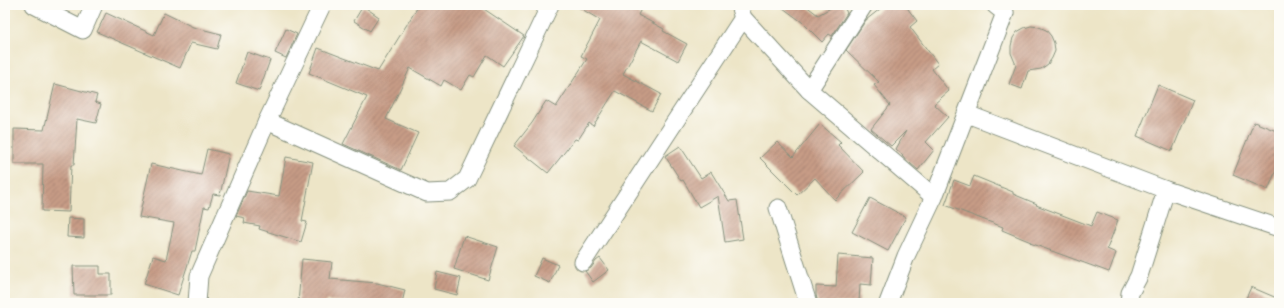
<svg xmlns="http://www.w3.org/2000/svg" width="1284" height="308" font-family="'Gochi Hand',sans-serif">
<style>
.building{fill:url(#building-hatch)}
.lines{fill:none;stroke-linecap:round;stroke-linejoin:round}
.minor-casing{stroke:#86917e;stroke-width:19}
.minor{stroke:#fff;stroke-width:17}
</style>
<defs>
<pattern id="building-hatch" width="6" height="6" patternUnits="userSpaceOnUse"><rect width="6" height="6" fill="#c79b86"/><path d="M-1 1l2-2M0 6l6-6M5 7l2-2" fill="none" stroke="#a1806e"/></pattern>
</defs>
<rect width="100%" height="100%" fill="#fdfcf7"/>
<filter id="ink" filterUnits="userSpaceOnUse"><feTurbulence type="fractalNoise" baseFrequency=".025" numOctaves="2"/><feDisplacementMap in="SourceGraphic" scale="8" xChannelSelector="R" yChannelSelector="G"/><feConvolveMatrix kernelMatrix="1 2 1 2 8 2 1 2 1" color-interpolation-filters="sRGB"/></filter>
<filter id="wash" filterUnits="userSpaceOnUse"><feTurbulence type="fractalNoise" baseFrequency=".012" numOctaves="4" result="noise"/><feDisplacementMap in="SourceGraphic" scale="16" xChannelSelector="R" yChannelSelector="G"/><feGaussianBlur stdDeviation="0.9" result="paint"/><feColorMatrix in="noise" values="0 0 0 0 0 0 0 0 0 0 0 0 0 0 0 0 0 1.4 0 .05"/><feComposite in="paint" operator="in"/></filter>
<g filter="url(#wash)">
<rect width="100%" height="100%" fill="#ede5c7"/>
<g id="blocks">
<g class="building">
<path d="M419,5H478L524,36L503,66L487,55L474,77L470,75L461,90L444,80L441,86L410,68L386,119L418,133L401,170L343,144L367,97L309,73L318,48L378,71Z"/>
<path d="M575,5H634L641,9L638,15L664,29L663,31L687,44L678,61L641,41L623,74L661,94L652,111L615,91L593,126L589,123L578,140L575,139L548,173L514,146L532,123L546,101L556,107L587,59L581,56L600,20Z"/>
<path d="M779,5H805L818,15L836,5H843L847,13L832,36L829,34L822,42L802,22Z"/>
<path d="M885,5H905L917,21L910,27L938,64L932,69L949,91L934,104L948,117L926,142L934,150L918,170L902,156L903,155L896,149L906,131L891,146L871,129L890,105L874,85L879,82L846,50L866,20Z"/>
<path d="M363,6L379,17L370,31L354,21Z"/>
<path d="M106,13L154,35L164,13L193,27L221,34L217,49L191,43L180,68L97,32Z"/>
<path d="M1031,26L1039,27L1046,30L1051,36L1054,43L1055,51L1052,58L1048,64L1041,69L1028,71L1022,89L1009,84L1016,65L1011,53V46L1013,38L1017,32L1024,28Z"/>
<path d="M286,29L297,34L286,58L275,53Z"/>
<path d="M247,52L270,60L259,91L236,83Z"/>
<path d="M55,84L97,95L95,102L101,104L96,123L77,119L74,165H71L69,212L42,211L43,164H14V129L44,130Z"/>
<path d="M1158,85L1193,100L1172,151L1137,136Z"/>
<path d="M1254,122L1279,132V163L1268,190L1233,175Z"/>
<path d="M820,124L841,142L838,145L864,172L835,200L815,178L797,195L760,158L777,142L793,157Z"/>
<path d="M680,146L701,178L711,172L729,201L737,200L743,239L725,242L718,196L699,207L683,180L681,181L665,156Z"/>
<path d="M207,149L229,154L220,195L213,194L209,208L204,207L195,251H192L178,295L144,284L153,256L166,260L174,223L139,217L151,164L201,175Z"/>
<path d="M286,157L313,162L302,221L307,222L301,242L259,229L260,226L244,223L245,218L236,216L247,191L279,196Z"/>
<path d="M974,176L1013,192V194L1037,204L1036,205L1091,226L1097,212L1118,220L1107,249L1116,253L1109,272L1030,243L1031,242L1002,230L1003,227L945,205L954,180L970,186Z"/>
<path d="M870,198L906,217L888,251L852,232Z"/>
<path d="M68,218L84,219V238L67,237Z"/>
<path d="M464,236L498,247L488,280L454,269Z"/>
<path d="M838,255L873,258L871,285L860,284L859,303H818L816,295V286L836,287Z"/>
<path d="M542,258L558,265L550,283L534,276Z"/>
<path d="M600,258L609,270L593,282L585,271L591,268L596,261Z"/>
<path d="M302,259L332,262L330,279L377,283L405,290L402,303H362L327,301V303H298Z"/>
<path d="M73,266H100V274H111V295H74Z"/>
<path d="M437,272L461,278L457,295L434,289Z"/>
<path d="M1251,287L1279,299V303H1244Z"/>
</g>
</g>
</g>
<g filter="url(#ink)">
<use href="#blocks" fill-opacity="0" stroke="#86917e" stroke-width="1"/>
<g class="lines">
<defs>
<g id="minor">
<path d="M34,5L83,30L94,5"/>
<path d="M739,5L743,18L809,90L934,197"/>
<path d="M809,90L864,5"/>
<path d="M967,114L1166,190L1279,228"/>
<path d="M267,121L427,193L450,192L467,179L550,5"/>
<path d="M778,208L808,303"/>
<path d="M583,262L743,18"/>
<path d="M197,303L199,276L267,121L322,5"/>
<path d="M888,303L906,256L934,197L1005,13L995,5"/>
<path d="M1129,303L1130,293L1139,276L1166,190"/>
</g>
</defs>
<use href="#minor" class="minor-casing"/>
<use href="#minor" class="minor"/>
</g>
</g>
<rect width="1284" height="308" fill="none" stroke="#fdfcf7" stroke-width="20"/>
</svg>
